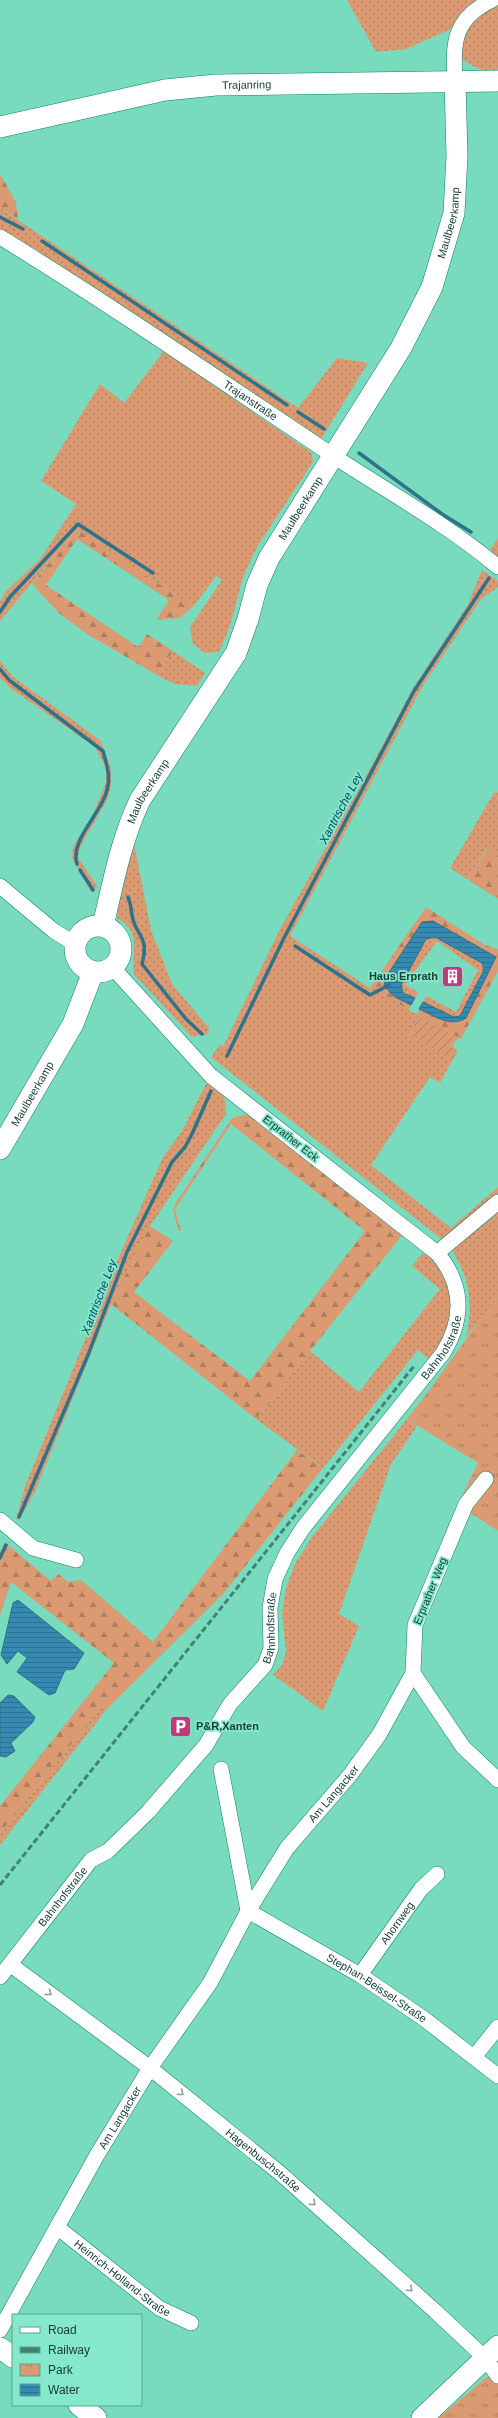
<svg xmlns="http://www.w3.org/2000/svg" width="498" height="2418" font-family="Arial,sans-serif">
<style>
.grass{fill:url(#grass-dots)}
.forest{fill:url(#forest-firs)}
.park{fill:url(#park-tufts)}
.garden{fill:url(#garden-furrows)}
.water{fill:url(#water-rules);stroke:#2c738b}
.lines{fill:none;stroke-linecap:round;stroke-linejoin:round}
.stream{stroke:#2c738b;stroke-width:3.5}
.street-casing{stroke:#078369;stroke-width:16}
.secondary-casing{stroke:#078369;stroke-width:22}
.street{stroke:#fff;stroke-width:15}
.secondary{stroke:#fff;stroke-width:21}
.rail{stroke:#408370;stroke-width:3;stroke-dasharray:6 3;stroke-linecap:butt}
.oneway{stroke:#8aa09a}
.labels{text-anchor:middle;dominant-baseline:central;stroke-width:3.5;stroke-linejoin:round;paint-order:stroke}
.street-label{font-size:11px;fill:#164035;stroke:#85e8cb}
.poi-label{font-size:11px;font-weight:bold;fill:#164035;stroke:#85e8cb;text-anchor:end}
.water-label{font-size:12px;font-style:italic;fill:#004864;stroke:#85e8cb}
</style>
<defs>
<pattern id="grass-dots" width="8" height="8" patternUnits="userSpaceOnUse"><rect width="8" height="8" fill="#db9a72"/><path d="M2 2h.1M6 6h.1" fill="none" stroke="#b17f5e" stroke-width="1.8" stroke-linecap="round"/></pattern>
<pattern id="forest-firs" width="22" height="20" patternUnits="userSpaceOnUse"><rect width="22" height="20" fill="#db9a72"/><path d="M5 1l3.5 6h-7zM16 11l3.5 6h-7z" fill="#b17f5e"/></pattern>
<pattern id="park-tufts" width="24" height="20" patternUnits="userSpaceOnUse"><rect width="24" height="20" fill="#db9a72"/><path d="M3 7l-1-3M5 7V3M7 7l1-3M15 17l-1-3M17 17v-4M19 17l1-3" fill="none" stroke="#b17f5e"/></pattern>
<pattern id="garden-furrows" width="10" height="10" patternUnits="userSpaceOnUse"><rect width="10" height="10" fill="#db9a72"/><path d="M-1 1l2-2M0 10L10 0M9 11l2-2" fill="none" stroke="#b17f5e"/></pattern>
<pattern id="water-rules" width="6" height="5" patternUnits="userSpaceOnUse"><rect width="6" height="5" fill="#3689b0"/><path d="M0 2.5h6" fill="none" stroke="#2d7190"/></pattern>
</defs>
<rect width="100%" height="100%" fill="#78dbbe"/>
<g class="grass">
<path d="M347,0H479L463,11L451,29L406,49L376,52Z"/>
<path d="M498,5V70H483L473,66L462,59L459,39L476,16Z"/>
<path d="M0,208L298,408L337,358L368,363L320,441L114,301L0,229Z"/>
<path d="M164,351L312,453L313,462L258,545L243,577L230,626L219,652L205,653L193,644L190,627L222,580L216,576L193,607L77,529L0,621V601L6,591L41,558L76,504L41,481L100,384L124,403Z"/>
<path d="M498,538V563L493,558L491,548Z"/>
<path d="M482,570L498,581V587L481,599L422,687L290,936L370,988L384,986L389,990L384,995L419,1016L409,1035L452,1061L440,1083L430,1077L371,1165L451,1228L498,1187V1196L444,1241L211,1057L220,1045L223,1047L280,929L365,778L413,688L467,606Z"/>
<path d="M173,651L205,673L197,686L175,684L157,675Z"/>
<path d="M0,661L12,676L101,741L111,768V787L107,800L80,847L78,858L98,887L91,892L72,858L73,846L91,819L106,782V768L95,747L9,687L0,678Z"/>
<path d="M495,791L498,793V854L487,848L467,879L450,868Z"/>
<path d="M134,844L151,930L172,984L209,1028L208,1034L192,1037L134,974C131,950 143,933 117,918L121,879Z"/>
<path d="M435,936L482,963L484,970L460,1016L454,1017L423,1002L426,996L456,1012L478,970L437,941L405,985L418,992L415,998L403,993L401,985L426,938Z"/>
<path d="M208,1080L224,1093L226,1114L150,1226L111,1304L34,1494L18,1521L16,1519L25,1486L121,1252L163,1157L182,1131Z"/>
<path d="M498,1208V1297L466,1337C474,1303 469,1276 450,1247Z"/>
<path d="M422,1254L432,1255C446,1279 461,1303 450,1332C446,1342 437,1352 431,1361L418,1350L323,1468L256,1419L310,1351L359,1392L440,1289L412,1266Z"/>
<path d="M407,1419L417,1426L391,1464L339,1614L359,1626L323,1711L273,1675L282,1665L286,1652L282,1613L286,1588L295,1564L312,1537Z"/>
<path d="M5,1542L9,1546L0,1563V1552Z"/>
<path d="M102,1705L107,1709L0,1845V1833Z"/>
</g>
<g class="forest">
<path d="M0,174L16,202L18,219L0,208Z"/>
<path d="M77,529L193,607L179,618L156,620L169,600L77,539L46,585L138,647L147,634L173,651L157,675L87,634L59,613L32,584Z"/>
<path d="M488,848L498,854V899L467,879Z"/>
<path d="M426,907L485,945L498,949V971L461,1039L416,1015L419,1009L441,1020L460,1022L496,957L433,921L386,977L384,986L370,988Z"/>
<path d="M389,990L395,997L411,1005L409,1010L384,995Z"/>
<path d="M251,1114L403,1234L256,1419L111,1304L150,1226L173,1241L134,1292L250,1381L365,1231L231,1124L175,1209L181,1231L178,1230L173,1210L177,1201L232,1118Z"/>
<path d="M297,1450L323,1468L224,1593L107,1709L102,1705L0,1833V1806L114,1663L11,1582L0,1615V1563L9,1546L51,1581L58,1574L69,1582L81,1580L153,1642Z"/>
</g>
<g class="park">
<path d="M498,1297V1531L471,1513L455,1510L478,1463L407,1419C439,1379 466,1337 498,1297Z"/>
<path d="M498,2368V2418H438Z"/>
</g>
<path class="garden" d="M419,1016L458,1037L452,1047L458,1050L452,1061L409,1035Z"/>
<g class="water">
<path d="M433,921L496,957L466,1018C451,1028 434,1016 419,1009L423,1002L454,1017L460,1016L484,970L482,963L435,937L426,939L401,985L403,993L415,998L411,1005L395,997L384,986L386,977L422,922Z"/>
<path d="M18,1600L84,1653L74,1669L65,1670L55,1693L49,1695L17,1672L27,1658L18,1651L7,1664L1,1655L13,1603Z"/>
<path d="M8,1695L14,1696L35,1717L33,1722L11,1743L15,1751L6,1757L0,1756V1703Z"/>
</g>
<g class="lines">
<g class="stream">
<path d="M0,217L23,229"/>
<path d="M42,241L287,405"/>
<path d="M298,412L324,429"/>
<path d="M359,453L442,514L471,532"/>
<path d="M0,612L10,597L78,524L153,573"/>
<path d="M0,669L9,680L103,751C106,763 110,773 108,785C105,811 69,839 77,864"/>
<path d="M80,870L93,890"/>
<path d="M128,897C131,904 131,908 132,915C135,936 150,935 142,964L186,1019L202,1034"/>
<path d="M295,946L370,995L389,985"/>
<path d="M227,1056L284,938L414,691L489,578"/>
<path d="M19,1517L88,1355L127,1252L172,1162L185,1147L192,1134L211,1091"/>
<path d="M0,1558L6,1545"/>
</g>
<defs>
<g id="street">
<path d="M455,81C453,42 453,19 492,0"/>
<path id="s1" d="M0,237C114,307 224,383 335,457C390,493 448,525 498,567"/>
<path d="M0,886L54,931L75,944"/>
<path d="M437,1253L498,1202"/>
<path d="M486,1479L466,1504L415,1625L413,1673L463,1747L498,1780"/>
<path d="M0,1520L33,1548L76,1560"/>
<path d="M221,1769L248,1911"/>
<path id="s2" d="M248,1911L360,1975L423,2018L498,2076"/>
<path id="s3" d="M11,1965L150,2068L281,2174L435,2311L485,2358L498,2376"/>
<path id="s4" d="M360,1975L421,1889L437,1874"/>
<path id="s5" d="M0,1977L91,1860L108,1851L148,1812L206,1745L230,1704L265,1665L271,1648L270,1608L275,1579L287,1553L303,1528L443,1353C464,1319 464,1285 437,1253L211,1076L113,968"/>
<path d="M474,2057L498,2027"/>
<path id="s6" d="M57,2227L159,2308L191,2323"/>
<path id="s7" d="M0,2330L97,2155L150,2068L210,1983L248,1911L287,1848L350,1775L379,1735L413,1673"/>
</g>
<g id="secondary">
<path id="s8" d="M0,127L165,90L216,85L498,81"/>
<circle cx="98" cy="949" r="23"/>
<path id="s9" d="M103,926C113,883 121,840 140,800L236,653L248,619L257,585L269,558L401,348L432,287L454,213L457,156L455,81"/>
<path id="s10" d="M0,1149L73,1024L93,972"/>
<path d="M0,2348L13,2357"/>
<path d="M79,2405L96,2418"/>
<path d="M422,2418L498,2346"/>
</g>
</defs>
<use href="#street" class="street-casing"/>
<use href="#secondary" class="secondary-casing"/>
<use href="#street" class="street"/>
<use href="#secondary" class="secondary"/>
<path class="rail" d="M0,1885L414,1366"/>
</g>
<defs><path id="oneway-chevron" d="M-2-3.5L2.5 0L-2 3.5" fill="none" stroke-width="1.6" stroke-linecap="round" stroke-linejoin="round"/></defs>
<g class="oneway">
<use href="#oneway-chevron" transform="translate(49 1993) rotate(36)"/>
<use href="#oneway-chevron" transform="translate(181 2093) rotate(39)"/>
<use href="#oneway-chevron" transform="translate(313 2203) rotate(42)"/>
<use href="#oneway-chevron" transform="translate(410 2289) rotate(42)"/>
</g>
<defs>
<symbol id="building-square" viewBox="-11 -11 22 22"><rect x="-9" y="-9" width="18" height="18" rx="4" fill="#bf3b80" stroke="#85e8cb"/><path d="M-4-6H4V6H1V3H-1V6H-4ZM-2.5-4.3h1.7v1.8h-1.7ZM.8-4.3h1.7v1.8H.8ZM-2.5-1h1.7V.8h-1.7ZM.8-1h1.7V.8H.8Z" fill="#fff"/></symbol>
<symbol id="parking-square" viewBox="-11 -11 22 22"><rect x="-9" y="-9" width="18" height="18" rx="4" fill="#bf3b80" stroke="#85e8cb"/><path d="M-3.5-5.5H1a3.5 3.5 0 0 1 0 7H-1V5.5H-3.5ZM-1-3.4V-.6H.8a1.4 1.4 0 0 0 0-2.8Z" fill="#fff"/></symbol>
</defs>
<g fill-rule="evenodd">
<use href="#building-square" x="440" y="964" width="25" height="25"/>
<use href="#parking-square" x="168" y="1714" width="25" height="25"/>
</g>
<g class="labels">
<g class="street-label">
<text stroke="none"><textPath href="#s8" startOffset="251">Trajanring</textPath></text>
<text stroke="none"><textPath href="#s9" startOffset="791">Maulbeerkamp</textPath></text>
<text stroke="none"><textPath href="#s1" startOffset="299">Trajanstraße</textPath></text>
<text stroke="none"><textPath href="#s9" startOffset="467">Maulbeerkamp</textPath></text>
<text stroke="none"><textPath href="#s9" startOffset="143">Maulbeerkamp</textPath></text>
<text stroke="none"><textPath href="#s10" startOffset="64">Maulbeerkamp</textPath></text>
<text transform="translate(291 1138) rotate(38)">Erprather Eck</text>
<text stroke="none"><textPath href="#s5" startOffset="786">Bahnhofstraße</textPath></text>
<text transform="translate(430 1591) rotate(-68)">Erprather Weg</text>
<text stroke="none"><textPath href="#s5" startOffset="450">Bahnhofstraße</textPath></text>
<text stroke="none"><textPath href="#s7" startOffset="633">Am Langacker</textPath></text>
<text stroke="none"><textPath href="#s5" startOffset="102">Bahnhofstraße</textPath></text>
<text stroke="none"><textPath href="#s4" startOffset="64">Ahornweg</textPath></text>
<text stroke="none"><textPath href="#s2" startOffset="150">Stephan-Beissel-Straße</textPath></text>
<text stroke="none"><textPath href="#s7" startOffset="244">Am Langacker</textPath></text>
<text stroke="none"><textPath href="#s3" startOffset="319">Hagenbuschstraße</textPath></text>
<text stroke="none"><textPath href="#s6" startOffset="83">Heinrich-Holland-Straße</textPath></text>
</g>
<g class="poi-label">
<text x="438" y="976">Haus Erprath</text>
<text x="196" y="1726" text-anchor="start">P&amp;R,Xanten</text>
</g>
<g class="water-label">
<text transform="translate(341 808) rotate(-62)">Xantrische Ley</text>
<text transform="translate(99 1297) rotate(-69)">Xantrische Ley</text>
</g>
</g>
<rect x="12" y="2314" width="130" height="92" fill="#85e8cb" stroke="#59a58f"/>
<rect x="20" y="2327" width="20" height="6" fill="#ffffff" stroke="#59a58f"/>
<text x="48" y="2334" font-size="12" fill="#164035">Road</text>
<rect x="20" y="2347" width="20" height="6" fill="#408370" stroke="#59a58f"/>
<text x="48" y="2354" font-size="12" fill="#164035">Railway</text>
<rect x="20" y="2364" width="20" height="12" fill="url(#park-tufts)" stroke="#59a58f"/>
<text x="48" y="2374" font-size="12" fill="#164035">Park</text>
<rect x="20" y="2384" width="20" height="12" fill="url(#water-rules)" stroke="#59a58f"/>
<text x="48" y="2394" font-size="12" fill="#164035">Water</text>
</svg>
